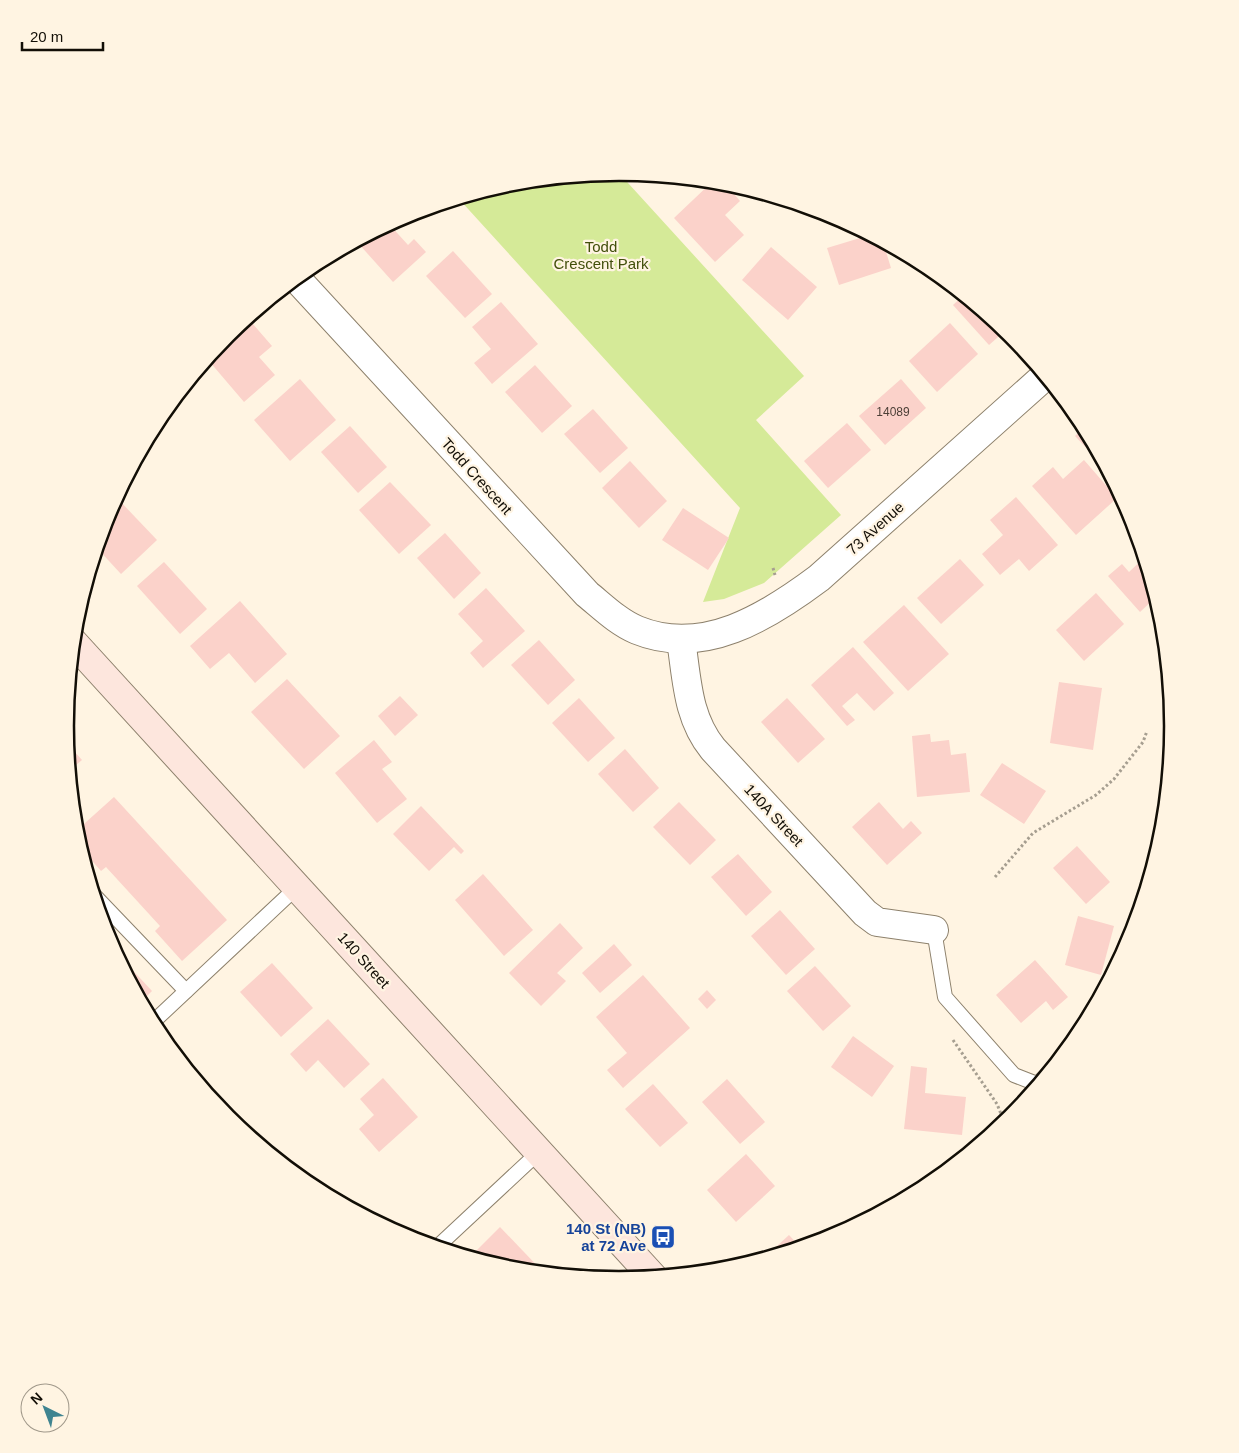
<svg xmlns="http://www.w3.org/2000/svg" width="1239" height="1453" font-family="Helvetica,sans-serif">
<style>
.green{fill:#d5ea98}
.building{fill:#fbd2ca}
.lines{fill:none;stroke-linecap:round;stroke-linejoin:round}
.lane-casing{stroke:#8d816c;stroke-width:16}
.street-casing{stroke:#8d816c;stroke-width:30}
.secondary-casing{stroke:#8d816c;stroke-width:30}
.path{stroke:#a69e90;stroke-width:3;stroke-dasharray:2.5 2.5;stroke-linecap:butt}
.lane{stroke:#fff;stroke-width:14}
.street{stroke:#fff;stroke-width:28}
.secondary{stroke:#fde6dd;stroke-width:28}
.labels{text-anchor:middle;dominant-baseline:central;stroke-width:4.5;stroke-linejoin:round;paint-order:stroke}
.number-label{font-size:12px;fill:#4c3f37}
.park-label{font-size:15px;fill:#424f0b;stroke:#fff4e2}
.street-label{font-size:15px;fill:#120e06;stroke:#fff4e2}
.transit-label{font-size:15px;font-weight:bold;fill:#164399;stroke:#fff4e2;text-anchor:end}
.rim{fill:none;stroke:#120e06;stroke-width:2.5}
</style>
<rect width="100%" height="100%" fill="#fff4e2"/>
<path class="green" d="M618,172L804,376L756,420L841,515L764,583L724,599L703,602L740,508L459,199L512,183Z"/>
<g class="building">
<path d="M713,181L724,182L740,201L725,215L744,235L715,262L674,218Z"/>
<path d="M389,224L408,245L414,239L426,252L393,282L358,243Z"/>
<path d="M870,235L883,242L891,268L839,285L827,248Z"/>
<path d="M771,247L817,287L788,320L742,280Z"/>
<path d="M453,251L492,294L465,318L426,276Z"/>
<path d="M964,295L1006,330L989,345L953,305Z"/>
<path d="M501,302L538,344L492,384L474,363L491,349L472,327Z"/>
<path d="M252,323L272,346L259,357L275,375L244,402L209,361Z"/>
<path d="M950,323L978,354L937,392L909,361Z"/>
<path d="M535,365L572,406L542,433L505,392Z"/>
<path d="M300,379L336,420L290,461L254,420Z"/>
<path d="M901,379L926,408L885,445L859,416Z"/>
<path d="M593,409L628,448L600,473L564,434Z"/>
<path d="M847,423L871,450L828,488L804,461Z"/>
<path d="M350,426L387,467L358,493L321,452Z"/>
<path d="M1085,427L1109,472L1075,436Z"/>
<path d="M1084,460L1117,498L1076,535L1032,486L1053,467L1063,479Z"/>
<path d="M630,461L667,501L639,528L602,488Z"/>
<path d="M390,482L431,525L399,554L359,510Z"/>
<path d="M116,497L157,540L121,574L97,548L107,514Z"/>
<path d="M1016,497L1058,545L1029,571L1019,559L1000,575L982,554L1003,535L990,520Z"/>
<path d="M683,508L729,538L708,570L662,540Z"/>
<path d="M445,533L481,573L454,599L417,558Z"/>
<path d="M1145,557L1157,596L1140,612L1108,576L1122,564L1129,572Z"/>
<path d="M960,559L984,585L941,624L917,598Z"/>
<path d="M164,562L207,609L180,634L137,586Z"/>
<path d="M486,588L525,631L483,668L470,653L483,641L458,614Z"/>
<path d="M1096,593L1124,624L1084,661L1056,630Z"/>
<path d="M240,601L287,654L255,683L229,653L210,669L190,646Z"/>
<path d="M904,605L949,654L908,691L863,642Z"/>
<path d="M539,640L575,680L548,705L511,665Z"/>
<path d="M853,647L894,693L874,711L857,693L842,706L855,720L847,726L811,685Z"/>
<path d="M287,679L340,736L304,769L251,712Z"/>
<path d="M1059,682L1102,688L1093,750L1050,743Z"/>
<path d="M400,696L418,715L395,736L378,716Z"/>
<path d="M579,698L615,738L588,762L552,723Z"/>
<path d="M787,698L825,739L798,763L761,722Z"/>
<path d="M930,734L931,742L949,740L951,755L966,753L970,792L917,797L912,736Z"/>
<path d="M374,740L392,762L382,769L407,799L377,823L335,773Z"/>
<path d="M67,743L82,760L69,771Z"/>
<path d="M625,749L659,788L633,812L598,774Z"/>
<path d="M1002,763L1046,791L1024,824L980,795Z"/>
<path d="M114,797L227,920L182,961L155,931L160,926L106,867L101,871L80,847L75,832Z"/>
<path d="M679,802L716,840L690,865L653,827Z"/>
<path d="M879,802L903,829L911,821L922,833L887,865L852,827Z"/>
<path d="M421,806L464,851L461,854L454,847L429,871L393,834Z"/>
<path d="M1077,846L1110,882L1086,904L1053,868Z"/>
<path d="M738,854L772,892L746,916L711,877Z"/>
<path d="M483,874L533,930L504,956L455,900Z"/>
<path d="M780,910L815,949L786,975L751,936Z"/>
<path d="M1078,916L1114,926L1101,975L1065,965Z"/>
<path d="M560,923L583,948L557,973L566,981L541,1006L509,973Z"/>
<path d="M614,944L632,965L600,993L582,973Z"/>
<path d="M1035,960L1068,997L1053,1010L1046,1001L1021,1023L996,995Z"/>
<path d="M124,961L152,991L141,1002L121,964Z"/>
<path d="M272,963L313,1008L281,1037L240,992Z"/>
<path d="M815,966L851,1006L823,1031L787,991Z"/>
<path d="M643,975L690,1028L623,1088L607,1070L627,1053L596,1017Z"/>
<path d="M707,990L716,1000L707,1009L698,999Z"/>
<path d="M328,1019L370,1064L344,1088L318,1060L306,1072L290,1054Z"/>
<path d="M853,1036L894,1066L872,1097L831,1067Z"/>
<path d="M911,1066L927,1068L925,1093L966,1097L962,1135L904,1129Z"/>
<path d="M383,1078L418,1117L379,1152L359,1129L374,1115L360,1099Z"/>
<path d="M727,1079L765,1122L740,1144L702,1102Z"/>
<path d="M653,1084L688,1123L660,1147L625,1109Z"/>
<path d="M746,1154L775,1186L736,1222L707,1190Z"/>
<path d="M500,1227L545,1274L511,1270L469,1258Z"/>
<path d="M789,1235L801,1248L762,1260Z"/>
</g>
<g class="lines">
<defs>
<g id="lane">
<path d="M94,895L186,991"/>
<path d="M934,930L945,997L1014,1075L1037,1084L1051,1071"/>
<path d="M152,1023L297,887"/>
<path d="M436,1248L539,1152"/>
</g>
<g id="street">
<path d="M296,278L587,594C603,607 618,622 637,630C703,657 767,617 819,578L1045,376"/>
<path d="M681,640C687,679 687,717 713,749L865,913L877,922L934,930"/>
</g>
<path id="secondary" d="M73,642L654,1278"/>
</defs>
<use href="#lane" class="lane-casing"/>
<use href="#street" class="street-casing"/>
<use href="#secondary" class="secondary-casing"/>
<g class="path">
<path d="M773,568L775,575"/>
<path d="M995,877L1033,833L1096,795L1114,779L1143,742L1147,731"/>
<path d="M953,1040L997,1104L1005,1124"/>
</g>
<use href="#lane" class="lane"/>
<use href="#street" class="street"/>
<use href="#secondary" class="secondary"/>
</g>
<defs>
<symbol id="bus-square" viewBox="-11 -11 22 22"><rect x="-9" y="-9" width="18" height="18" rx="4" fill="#1a4fb4" stroke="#fff4e2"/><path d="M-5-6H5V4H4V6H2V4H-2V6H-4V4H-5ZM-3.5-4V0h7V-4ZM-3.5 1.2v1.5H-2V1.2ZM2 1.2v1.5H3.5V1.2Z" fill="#fff"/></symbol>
</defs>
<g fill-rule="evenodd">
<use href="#bus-square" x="649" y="1223" width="28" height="28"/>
</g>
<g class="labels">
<g class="number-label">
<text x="893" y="412">14089</text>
</g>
<g class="park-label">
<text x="601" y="246">Todd<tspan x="601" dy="17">Crescent Park</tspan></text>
</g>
<g class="street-label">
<text transform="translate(477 476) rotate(48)">Todd Crescent</text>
<text transform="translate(875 528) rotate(-42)">73 Avenue</text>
<text transform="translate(774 815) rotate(47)">140A Street</text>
<text transform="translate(364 960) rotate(48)">140 Street</text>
</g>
<g class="transit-label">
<text x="646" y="1228">140 St (NB)<tspan x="646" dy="17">at 72 Ave</tspan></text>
</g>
</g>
<path d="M0 0H1239V1453H0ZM74 726a545 545 0 1 1 1090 0a545 545 0 1 1-1090 0Z" fill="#fff4e2" fill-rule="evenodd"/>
<path class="rim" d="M74 726a545 545 0 1 1 1090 0a545 545 0 1 1-1090 0Z"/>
<g transform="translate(45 1408) rotate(318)"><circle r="24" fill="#fff4e2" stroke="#a0988a"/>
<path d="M0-4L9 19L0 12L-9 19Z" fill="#3f8490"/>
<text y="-8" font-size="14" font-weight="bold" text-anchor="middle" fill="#120e06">N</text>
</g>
<path d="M22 42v8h81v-8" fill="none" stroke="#120e06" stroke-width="2.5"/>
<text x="30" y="42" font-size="15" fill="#120e06" stroke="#fff4e2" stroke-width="4" paint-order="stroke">20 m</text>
</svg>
